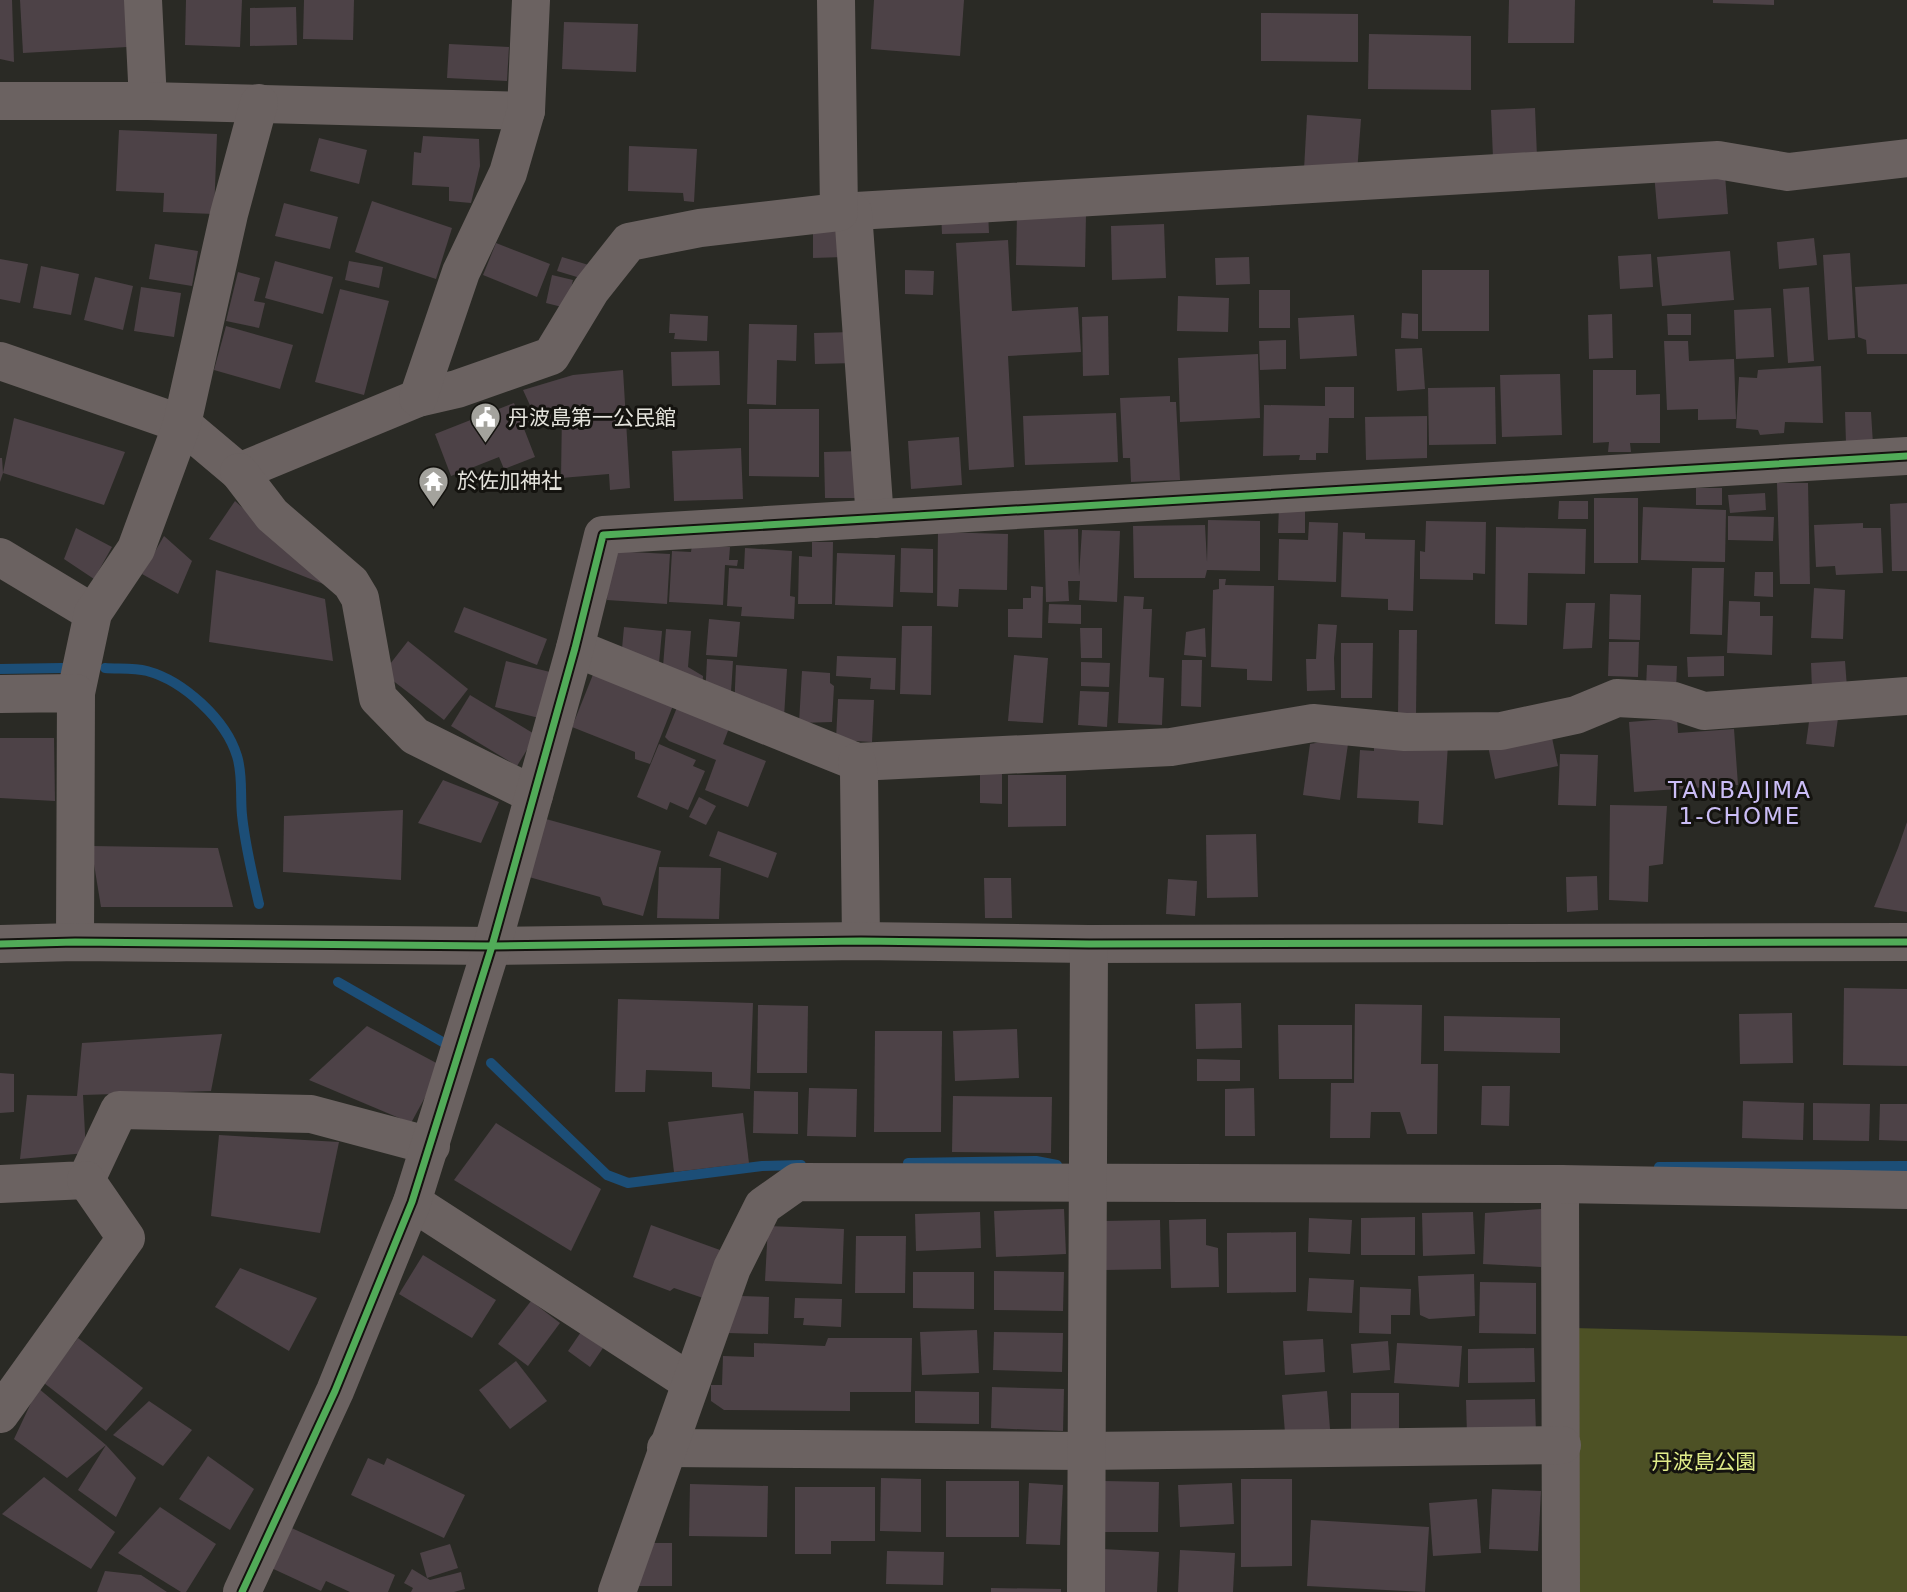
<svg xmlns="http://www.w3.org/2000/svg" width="1907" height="1592" font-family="'DejaVu Sans','Noto Sans JP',sans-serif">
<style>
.green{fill:#4d5125}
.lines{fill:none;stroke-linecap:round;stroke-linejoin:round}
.stream{stroke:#1c4e77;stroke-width:10}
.building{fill:#4d4247}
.minor{stroke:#6b6261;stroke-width:38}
.cycleway-casing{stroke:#14130f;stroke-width:11}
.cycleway{stroke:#51ab58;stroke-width:7}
.labels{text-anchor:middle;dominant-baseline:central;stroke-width:6;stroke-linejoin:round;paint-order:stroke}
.poi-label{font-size:21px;fill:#e5e4dd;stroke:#14130f;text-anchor:start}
.park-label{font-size:21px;fill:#e0ec89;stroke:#14130f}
.neighbourhood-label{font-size:23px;letter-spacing:2px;fill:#cbbdf6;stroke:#14130f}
</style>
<rect width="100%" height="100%" fill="#2a2a25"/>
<path class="green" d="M1573,1328L1907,1336V1592H1572Z"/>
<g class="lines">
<g class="stream">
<path d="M105,668C118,669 134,668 147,671C184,681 226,720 237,756C243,775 240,795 242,815C245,845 252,874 259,904"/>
<path d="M0,669L62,668"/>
<path d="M338,982L446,1044"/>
<path d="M491,1063L607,1175L628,1183L762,1166L801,1165"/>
<path d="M908,1163L1036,1161L1057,1165"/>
<path d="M1659,1167L1907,1166"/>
</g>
</g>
<g class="building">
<path d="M0,0H12L14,62L0,59Z"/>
<path d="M20,0H125L127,47L23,53Z"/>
<path d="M186,0H242L240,47L185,45Z"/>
<path d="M304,0H354L353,40L303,39Z"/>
<path d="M874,0H964L960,56L871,49Z"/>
<path d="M1509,0H1575L1574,43H1508Z"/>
<path d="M1713,0H1774V5L1713,3Z"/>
<path d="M296,7L297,45L250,46V8Z"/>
<path d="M1261,13L1358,14V62L1261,61Z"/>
<path d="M564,22L638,24L636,72L562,69Z"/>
<path d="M1369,34L1471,36V90L1368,89Z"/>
<path d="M449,44L509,47L507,81L447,78Z"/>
<path d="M1535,108L1537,157L1493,158L1491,110Z"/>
<path d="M1307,115L1361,119L1357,173L1304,170Z"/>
<path d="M119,130L217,134L214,214L163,212L164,193L116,191Z"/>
<path d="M423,136L479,139L480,166L471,203L449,201V187L412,185L414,152L421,153Z"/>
<path d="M319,138L367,150L359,184L310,171Z"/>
<path d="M629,146L697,149L694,202L684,201L683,193L628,191Z"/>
<path d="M1654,173L1725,175L1728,214L1658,219Z"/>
<path d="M372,201L452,228L436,279L355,252Z"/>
<path d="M284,203L338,217L330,249L275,236Z"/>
<path d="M988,211L989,233L942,234L941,212Z"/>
<path d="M1017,213L1086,214L1085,267L1016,265Z"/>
<path d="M1164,224L1166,278L1112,280L1111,226Z"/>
<path d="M813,227L844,228V257L813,258Z"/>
<path d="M1814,238L1817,265L1779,269L1777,242Z"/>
<path d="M1008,240L1012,311L1078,307L1081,352L1008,356L1014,467L969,470L956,243Z"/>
<path d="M496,243L550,264L537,297L483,275Z"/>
<path d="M155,244L198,251L192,286L149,279Z"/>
<path d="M1730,251L1734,300L1662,306L1657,257Z"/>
<path d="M1850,253L1855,338L1828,340L1823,255Z"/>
<path d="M1651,254L1653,287L1620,289L1618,256Z"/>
<path d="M562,257L592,266L587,280L557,271Z"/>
<path d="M1249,257L1250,284L1216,285L1215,258Z"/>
<path d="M0,259L28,264L20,303L0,299Z"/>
<path d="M275,261L333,277L323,314L265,298Z"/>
<path d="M349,261L383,267L379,288L345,280Z"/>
<path d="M41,266L79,274L71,315L33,308Z"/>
<path d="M905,270L934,271L933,295L905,294Z"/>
<rect x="1422" y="270" width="67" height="61"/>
<path d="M238,272L260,278L254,301L265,303L259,328L226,321Z"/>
<path d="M552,275L573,280L566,308L546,303Z"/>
<path d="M95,277L133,286L123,330L84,320Z"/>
<path d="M1907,284V354H1867L1866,340L1858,337L1855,287Z"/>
<path d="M141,287L181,293L174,337L134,331Z"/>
<path d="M1809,287L1814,361L1788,363L1783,289Z"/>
<path d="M340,289L389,301L364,395L315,382Z"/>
<rect x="1259" y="290" width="31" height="38"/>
<path d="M1178,296L1229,298L1228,332L1177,331Z"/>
<path d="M1771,308L1774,357L1736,359L1734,310Z"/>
<path d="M1402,313L1418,314V339L1401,338Z"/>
<path d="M670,314L708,316L707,341L674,339L675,333H669Z"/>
<path d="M1612,314L1613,358L1589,359L1588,315Z"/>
<path d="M1667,314H1691V335H1668Z"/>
<path d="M1354,315L1357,356L1300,359L1298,318Z"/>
<path d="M1108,316L1109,375L1083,376L1082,317Z"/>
<path d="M749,324L797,325L796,361L777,360L776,405L747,404Z"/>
<path d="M226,326L293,345L280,389L214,370Z"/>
<path d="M854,332L855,363L815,364L814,333Z"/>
<path d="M1286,340V369L1260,370L1259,341Z"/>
<path d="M1664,341H1688L1689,361L1734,359L1736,419L1698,420V409L1667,410Z"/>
<path d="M1422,348L1425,389L1397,391L1395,349Z"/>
<path d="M719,351L720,385L672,386L671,352Z"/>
<path d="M1258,354L1260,418L1180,422L1178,358Z"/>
<path d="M1821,366L1823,423L1785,422L1784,433L1760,435L1758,430L1736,428L1739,377L1757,378L1758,370Z"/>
<path d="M623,370L630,488L610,490L609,474L561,478L562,410L539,425L523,390L573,375Z"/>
<path d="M1593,370H1636V395L1660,394V443H1630L1631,452H1608L1609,442L1593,443Z"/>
<path d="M1560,374L1562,435L1502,437L1500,375Z"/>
<path d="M1325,387H1354V418H1329L1328,453H1316V460H1299L1300,455L1263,456L1264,405L1325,406Z"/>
<path d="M1495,387L1496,444L1429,445L1428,388Z"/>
<path d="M1170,396V402H1176L1180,480L1131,482L1130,458H1123L1120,398Z"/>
<path d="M514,403L535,457L504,469L499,457L451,476L435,434Z"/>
<path d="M749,409H819V477L749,476Z"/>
<path d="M1845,412H1871L1873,444H1846Z"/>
<path d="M1116,413L1118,462L1025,465L1023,416Z"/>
<path d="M1427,416V458L1366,460L1365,417Z"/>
<path d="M14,418L125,452L104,505L3,473L0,482V458H2L3,473Z"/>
<path d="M959,437L962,485L911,489L908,441Z"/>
<path d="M741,448L743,499L674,501L672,451Z"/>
<path d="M860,451V498H825L824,452Z"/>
<path d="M1777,483H1808L1810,584H1780Z"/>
<rect x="1696" y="488" width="26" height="17"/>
<path d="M1765,493L1766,510L1730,513L1728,495Z"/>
<rect x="1594" y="498" width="44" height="65"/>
<path d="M235,501L331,587L209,539Z"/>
<path d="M1559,501H1588V519H1558Z"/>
<path d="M1907,503V571H1892L1890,504Z"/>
<path d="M1279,505H1305V533H1278Z"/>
<path d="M1643,507L1726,510L1725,562L1641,560Z"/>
<path d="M1728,516L1774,517L1773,541L1728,540Z"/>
<path d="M1208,520L1260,521V571L1207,570L1205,578H1134L1133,526L1205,525L1207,562Z"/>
<path d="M1426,521L1486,522L1485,574L1473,573V580L1420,579V551L1425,552Z"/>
<path d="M1309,522L1338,523L1336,582L1278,580L1279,539L1308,540Z"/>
<path d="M1863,523V528H1881L1883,573L1836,575L1835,566L1816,567L1814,525Z"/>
<path d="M1496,527L1586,529L1585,574L1528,573L1527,625L1495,624Z"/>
<path d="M76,528L112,547L94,579L64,559Z"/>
<path d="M1078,529L1079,576L1082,530L1120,531L1117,602L1079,600L1080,581H1068L1069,601L1046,602L1044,530Z"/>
<path d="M938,532L1008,534L1007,590L959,589L958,607L937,606Z"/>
<path d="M1343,532L1365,533V539L1415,540L1413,611L1388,610V599L1341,597Z"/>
<path d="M164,536L192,561L178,594L142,574Z"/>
<path d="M812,542H833L832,604H798L799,556L812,557Z"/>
<path d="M692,545L730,547L729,560H738L737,566L725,565L723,605L669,602L672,551L691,552Z"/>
<path d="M745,548L792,551L790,596L795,597L794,619L741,616L742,607L727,606L729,568L744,569Z"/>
<path d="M901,548L933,549V593L900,592Z"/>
<path d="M610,551L670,554L667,604L607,600Z"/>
<path d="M837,553L895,555L893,607L835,605Z"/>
<path d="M1692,568H1724L1722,635L1690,634Z"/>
<path d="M216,570L325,599L333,661L209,642Z"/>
<path d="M1755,572H1773V597L1754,596Z"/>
<path d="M1219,579H1226L1225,585L1274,586L1272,681L1247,680V669L1211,667L1213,590L1219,589Z"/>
<path d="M1031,586L1043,587L1042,638L1008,637V609H1023V598H1031Z"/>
<path d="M1814,588L1845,590L1843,639L1811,638Z"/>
<path d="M1610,594L1641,595L1640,640L1609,639Z"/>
<path d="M1124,596L1144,597L1143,609H1152L1149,677L1164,678L1162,725L1118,723Z"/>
<path d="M1729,601L1760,602V616H1773L1772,655L1727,653Z"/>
<path d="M1566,603H1595L1592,648L1563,649Z"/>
<path d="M1049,604L1081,605V624L1048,623Z"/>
<path d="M464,607L547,639L537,665L454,632Z"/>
<path d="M709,619L740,622L737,657L706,655Z"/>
<path d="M1318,624L1337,625L1334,658L1335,690L1307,691L1306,659H1316Z"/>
<path d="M902,626H932L931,695L900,694Z"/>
<path d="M624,627L662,631L659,663L621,659Z"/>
<path d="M1080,628H1102V658H1081Z"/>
<path d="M1205,628L1206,657L1184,655L1186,632Z"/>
<path d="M666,629L691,631L688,667L703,676L702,695L662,679Z"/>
<path d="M1399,630H1417L1416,715H1398Z"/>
<path d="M408,641L468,689L444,720L383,673Z"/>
<path d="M1609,642H1639L1638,677L1608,676Z"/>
<path d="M1341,643H1373L1372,698H1341Z"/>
<path d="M1014,655L1048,658L1043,723L1008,721Z"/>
<path d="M837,656L896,658L895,690L870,689L871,678L836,676Z"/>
<path d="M1724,656V676L1688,677L1687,657Z"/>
<path d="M707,659L733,661L730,708L705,697Z"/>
<path d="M1182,660H1202L1201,707L1181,706Z"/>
<path d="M506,661L550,672L539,718L495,707Z"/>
<path d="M1845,661L1847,688L1812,690L1811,663Z"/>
<path d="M1081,662L1110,663L1109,687L1081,686Z"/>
<path d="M736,665L787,669L784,717L734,710Z"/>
<path d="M1647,665L1677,666L1676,690L1646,688Z"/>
<path d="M802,671L830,673V683L834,686L832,722L799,723Z"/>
<path d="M594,672L674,703L650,764L635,759V752L572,727Z"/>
<path d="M1080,691L1109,692L1107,727L1078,725Z"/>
<path d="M470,695L536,735L517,766L451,726Z"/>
<path d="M838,699L874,700L872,742L836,740Z"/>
<path d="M680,700L732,720L723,744L766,761L748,807L705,790L716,760L669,741L665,737Z"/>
<path d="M1811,707L1839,711L1834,747L1806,744Z"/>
<path d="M1677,718L1678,733L1734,729L1738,785L1634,792L1629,722Z"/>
<path d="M1551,733L1558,766L1495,779L1488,746Z"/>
<path d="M1349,737L1340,800L1303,795L1310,744Z"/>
<path d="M0,738H54L55,801L0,798Z"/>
<path d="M1374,740L1448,744L1443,825L1418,823L1419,801L1357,798L1360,750L1374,751Z"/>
<path d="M659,744L696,760L693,766L705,771L688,810L670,802L667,810L637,797Z"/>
<path d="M1560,754L1598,755L1596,806L1558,805Z"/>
<path d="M1002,768V804L980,803V774Z"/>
<path d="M1008,775H1066V826L1008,827Z"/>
<path d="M443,780L499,802L481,843L418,823Z"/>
<path d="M699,797L716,806L706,825L689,817Z"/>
<path d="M1610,805L1667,806L1663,864L1649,866L1648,902L1609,900Z"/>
<path d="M403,810L401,880L283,872L284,816Z"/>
<path d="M546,819L661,851L643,916L603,905L600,897L529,877Z"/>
<path d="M1907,822V912L1874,907L1898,848Z"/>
<path d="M718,831L777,853L768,878L709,856Z"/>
<path d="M1256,834L1258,897L1207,898L1206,835Z"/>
<path d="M91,846L218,848L233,907H101Z"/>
<path d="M659,867L721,868L719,919L657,918Z"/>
<path d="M1597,876L1598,910L1567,912L1566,877Z"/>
<path d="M984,878H1011L1012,918H985Z"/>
<path d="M1168,879L1197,881L1195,916L1166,914Z"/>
<path d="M1844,988L1907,989V1066L1843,1065Z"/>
<path d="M618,999L753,1003L750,1089L712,1087V1072L646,1070L645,1092H615Z"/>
<path d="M1241,1003L1242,1048L1196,1049L1195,1004Z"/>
<path d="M1355,1004L1422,1005L1421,1064H1438L1437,1134H1407L1400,1112H1371L1370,1138H1330L1331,1083H1354Z"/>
<path d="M758,1005L808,1006L807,1073H757Z"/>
<path d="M1792,1013L1793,1063L1740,1064L1739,1014Z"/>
<path d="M1444,1016L1560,1018V1053L1444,1051Z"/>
<path d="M1278,1025H1352V1079H1279Z"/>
<path d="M367,1026L442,1066L411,1123L309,1080Z"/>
<path d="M1017,1029L1019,1078L955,1081L953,1031Z"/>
<path d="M875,1031H942L941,1132H874Z"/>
<path d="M222,1034L211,1091L83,1095L86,1153L20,1159L27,1095L77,1096L82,1043Z"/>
<path d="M1197,1059L1240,1060V1081H1197Z"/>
<path d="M0,1073L14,1074V1112L0,1113Z"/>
<path d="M1482,1086H1510L1509,1126L1481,1125Z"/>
<path d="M809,1088L857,1089L856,1137L807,1136Z"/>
<path d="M1254,1088L1255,1136H1225V1089Z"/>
<path d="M754,1091L798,1092V1134L753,1133Z"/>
<path d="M953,1096L1052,1097L1051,1153L952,1152Z"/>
<path d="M1743,1101L1804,1103L1803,1140L1742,1138Z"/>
<path d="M1813,1103L1870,1104L1869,1141L1813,1140Z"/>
<path d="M1880,1104H1907V1141L1879,1140Z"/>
<path d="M743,1113L749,1163L674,1172L668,1122Z"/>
<path d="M496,1123L601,1189L571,1251L454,1180Z"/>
<path d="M219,1135L339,1142L320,1233L211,1216Z"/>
<path d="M1064,1209L1066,1254L996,1257L994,1211Z"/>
<path d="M1541,1209V1267L1483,1264L1485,1213Z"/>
<path d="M980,1212L981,1248L916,1251L915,1214Z"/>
<path d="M1473,1212L1475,1254L1423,1256L1422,1213Z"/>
<path d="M1415,1217V1255H1361V1218Z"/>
<path d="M1309,1218L1352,1220L1350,1254L1308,1252Z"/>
<path d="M1206,1219V1245L1218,1248L1219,1287L1171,1288L1169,1220Z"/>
<path d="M1160,1220L1161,1269L1105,1270L1104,1221Z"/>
<path d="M651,1225L720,1250L703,1298L674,1288L670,1291L633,1277Z"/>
<path d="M768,1226L844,1229L842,1284L765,1281Z"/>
<path d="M1296,1232V1292L1227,1293V1233Z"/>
<path d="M856,1236H906L905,1293H855Z"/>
<path d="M423,1255L496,1300L472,1338L399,1294Z"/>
<path d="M240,1268L317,1298L289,1351L215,1307Z"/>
<path d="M994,1271L1064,1272L1063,1311L994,1310Z"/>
<path d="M913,1272H974V1309L913,1308Z"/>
<path d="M1474,1274L1475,1316L1429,1319L1420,1315L1418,1276Z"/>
<path d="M1309,1278L1354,1280L1352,1313L1307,1311Z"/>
<path d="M1480,1282L1536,1283V1334L1479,1333Z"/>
<path d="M1360,1287L1411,1289L1410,1315H1391V1334L1359,1333Z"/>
<path d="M741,1296L769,1297L768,1334L727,1333Z"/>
<path d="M795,1298L842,1299L841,1327L803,1325L804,1318H794Z"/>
<path d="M531,1301L560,1323L528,1366L498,1344Z"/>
<path d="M977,1330L979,1373L922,1375L920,1332Z"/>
<path d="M581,1332L603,1348L590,1367L568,1351Z"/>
<path d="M994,1332L1063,1333L1062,1372L993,1370Z"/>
<path d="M78,1338L143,1388L106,1431L44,1383Z"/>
<path d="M828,1338H912L911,1392H850V1411L724,1410L711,1401V1385H722L723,1356L754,1357V1343L825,1346Z"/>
<path d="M1323,1339L1325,1372L1285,1375L1283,1341Z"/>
<path d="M1388,1341L1390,1370L1353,1373L1351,1344Z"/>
<path d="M1397,1343L1462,1346L1459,1387L1394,1383Z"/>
<path d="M1534,1348L1535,1382L1468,1383V1349Z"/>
<path d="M516,1361L547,1401L510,1429L479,1390Z"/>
<path d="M992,1387L1064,1389L1063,1431L991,1428Z"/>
<path d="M38,1388L106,1445L136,1478L116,1517L78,1490L106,1445L67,1478L14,1439Z"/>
<path d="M915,1391L979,1392V1424L915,1423Z"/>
<path d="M1327,1391L1330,1429L1285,1433L1282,1395Z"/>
<rect x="1351" y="1393" width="48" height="37"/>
<path d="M1535,1399L1536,1434L1467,1436L1466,1400Z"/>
<path d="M149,1401L192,1430L163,1466L113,1435Z"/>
<path d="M208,1456L254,1489L230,1530L179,1499Z"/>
<path d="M368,1458L384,1465L387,1458L465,1495L444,1538L351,1495Z"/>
<path d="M44,1477L115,1532L91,1569L2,1514Z"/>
<path d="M881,1478L921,1479V1532L880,1531Z"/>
<path d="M1241,1479H1292V1566L1241,1567Z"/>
<rect x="946" y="1481" width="73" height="56"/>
<path d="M1104,1481L1159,1482L1158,1532H1104Z"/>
<path d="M1029,1483L1063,1485L1060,1545L1026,1544Z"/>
<path d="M1232,1483L1234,1524L1180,1527L1178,1485Z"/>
<path d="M690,1484L768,1486L767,1537L689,1536Z"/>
<path d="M795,1487H875V1541H831V1554H795Z"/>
<path d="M1492,1489L1541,1491L1538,1551L1489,1549Z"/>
<path d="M1477,1499L1481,1553L1433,1556L1429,1503Z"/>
<path d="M160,1507L216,1544L186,1592H181L118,1553Z"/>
<path d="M1311,1520L1429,1527L1425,1592L1307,1586Z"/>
<path d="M285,1525L395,1575L388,1592H350L326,1581L321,1591L267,1566Z"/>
<path d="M651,1543H672V1586H636Z"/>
<path d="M450,1544L458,1568L427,1578L420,1553Z"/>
<path d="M1102,1549L1159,1552L1157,1592H1100Z"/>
<path d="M1180,1550L1235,1553L1233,1592H1178Z"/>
<path d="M887,1551L944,1552L943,1585L886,1584Z"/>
<path d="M412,1569L430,1580L461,1572L465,1589L454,1592H411L413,1588L404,1583Z"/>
<path d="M105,1571L141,1575L167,1592H97Z"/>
<path d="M991,1588L1061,1589V1592H991Z"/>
</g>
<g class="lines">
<g class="minor">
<path d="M143,0L148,101"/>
<path d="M0,101H148L526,111"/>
<path d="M839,212L1718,160L1788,172L1907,158"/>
<path d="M853,212L875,519"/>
<path d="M0,361L182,424L239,472L418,398L457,389L551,356L591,290L629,242L700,228L839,212L836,0"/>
<path d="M418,398L461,272L508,173L526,111L531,0"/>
<path d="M239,472L272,515L351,583L360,598L378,698L415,736L534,795"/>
<path d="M0,557L93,613"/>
<path d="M575,648L857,762L1171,747L1313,723L1405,732L1501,731L1576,715L1617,698L1674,701L1704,711L1907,696"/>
<path d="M76,693L93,613L136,549L182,424L229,214L259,103"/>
<path d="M0,694L76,693L75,942"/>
<path d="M857,762L859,774L861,941"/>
<path d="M0,944L75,942L492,946L861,941L1089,944L1907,942"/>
<path d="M0,1184L86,1180L119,1110L311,1114L431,1146"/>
<path d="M1560,1184L1561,1592"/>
<path d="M412,1202L690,1382"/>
<path d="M0,1414L126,1238L86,1180"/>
<path d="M666,1448L1086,1451L1562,1445"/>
<path d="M242,1592L335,1391L412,1202L492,946L575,648L603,535L1907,456"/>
<path d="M617,1592L732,1268L763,1206L797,1182L1560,1184L1907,1190"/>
<path d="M1086,1592L1089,944"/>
</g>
<defs>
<g id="cycleway">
<path d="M0,944L75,942L492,946L861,941L1089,944L1907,942"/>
<path d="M242,1592L335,1391L412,1202L492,946L575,648L603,535L1907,456"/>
</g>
</defs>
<use href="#cycleway" class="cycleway-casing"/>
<use href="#cycleway" class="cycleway"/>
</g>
<defs>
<symbol id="civic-pin" viewBox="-11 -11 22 30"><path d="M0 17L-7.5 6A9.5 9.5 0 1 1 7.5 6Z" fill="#a4a39d" stroke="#14130f"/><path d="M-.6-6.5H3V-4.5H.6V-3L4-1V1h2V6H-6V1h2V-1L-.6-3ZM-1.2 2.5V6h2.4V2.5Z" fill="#fff"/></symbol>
<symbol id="temple-pin" viewBox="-11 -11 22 30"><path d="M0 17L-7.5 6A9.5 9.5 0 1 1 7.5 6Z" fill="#a4a39d" stroke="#14130f"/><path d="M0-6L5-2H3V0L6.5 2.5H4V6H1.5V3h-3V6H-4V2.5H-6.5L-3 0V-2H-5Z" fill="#fff"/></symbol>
</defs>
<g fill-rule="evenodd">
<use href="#civic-pin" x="468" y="400" width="35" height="47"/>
<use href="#temple-pin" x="416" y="464" width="35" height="47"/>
</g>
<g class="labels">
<g class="poi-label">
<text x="508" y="418">丹波島第一公民館</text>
<text x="457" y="481">於佐加神社</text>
</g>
<g class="park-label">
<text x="1704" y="1462">丹波島公園</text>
</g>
<g class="neighbourhood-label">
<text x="1740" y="790">TANBAJIMA<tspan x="1740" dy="26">1-CHOME</tspan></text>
</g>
</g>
</svg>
